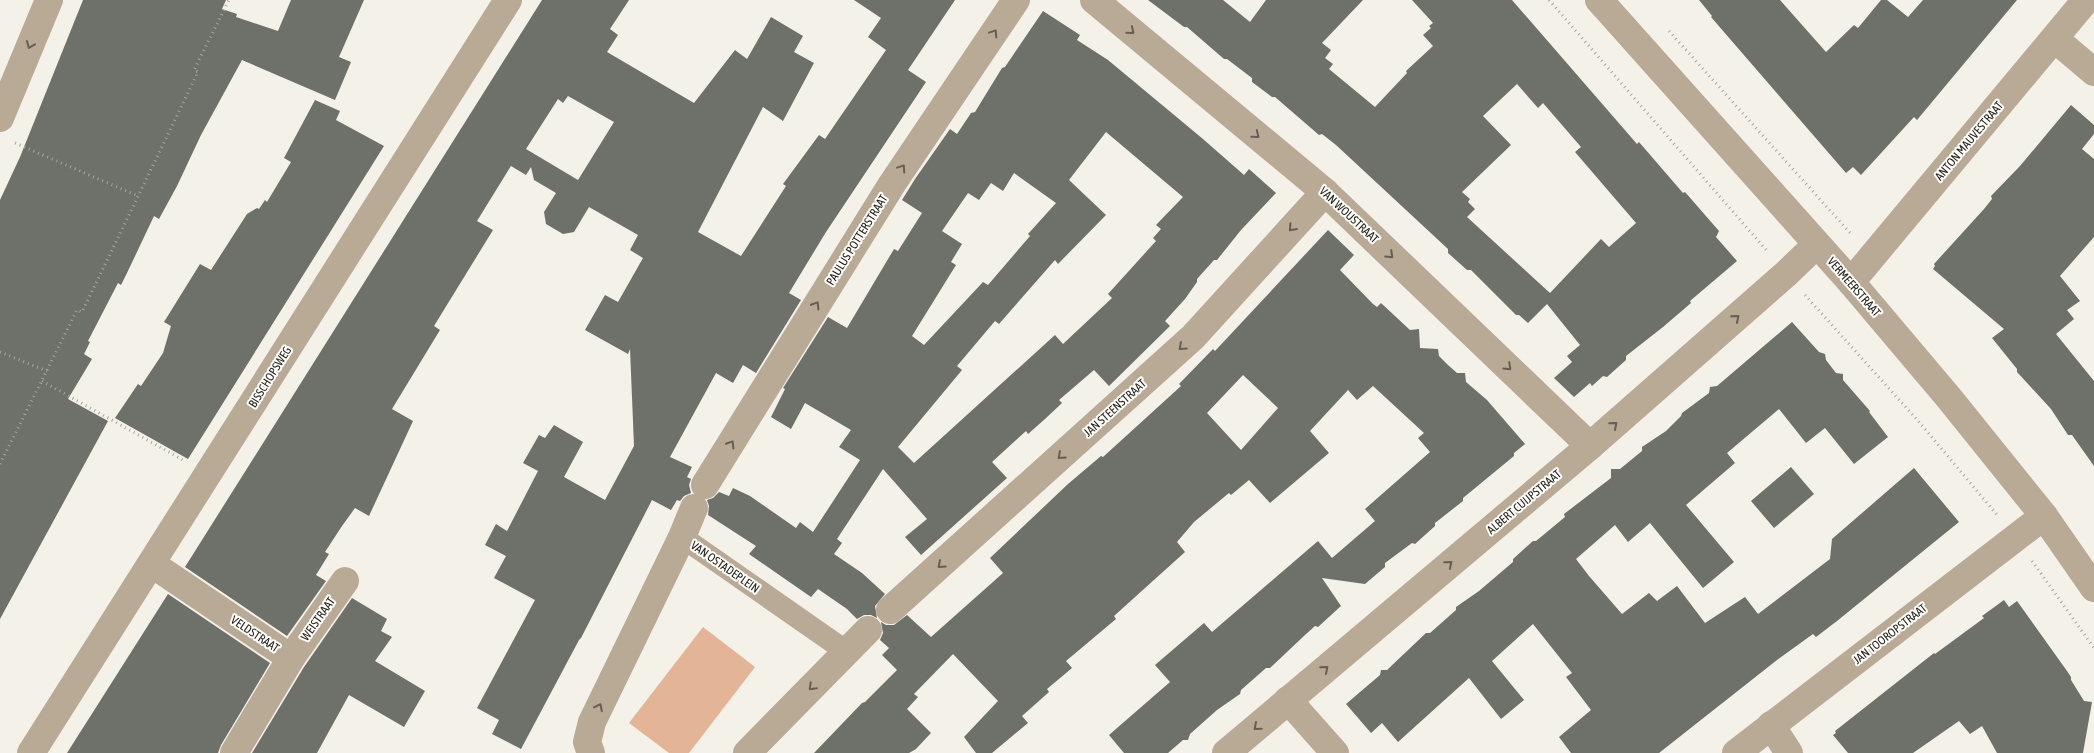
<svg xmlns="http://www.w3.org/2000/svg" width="2094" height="753" font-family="'Asap Condensed',sans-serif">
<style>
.green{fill:#e3b496}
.building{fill:#6e7169;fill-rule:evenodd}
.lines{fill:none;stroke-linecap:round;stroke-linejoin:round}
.path{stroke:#a7a59e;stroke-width:3;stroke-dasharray:1 4;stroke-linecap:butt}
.pedestrian{stroke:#b9aa96;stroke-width:22}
.minor{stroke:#b9aa96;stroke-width:28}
.tertiary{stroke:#b9aa96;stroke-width:28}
.oneway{stroke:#655f53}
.labels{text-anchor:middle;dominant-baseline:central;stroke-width:4;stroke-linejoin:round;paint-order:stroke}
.street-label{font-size:12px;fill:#21211d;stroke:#fffefa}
</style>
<rect width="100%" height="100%" fill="#f3f1e8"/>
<path class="green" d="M703,627L755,667L689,753H669L629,723Z"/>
<g class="building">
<path d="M83,0H226L222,9L237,14L236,17L278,31L291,0H364L339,57L351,62L335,100L242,60L201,135L177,186L159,219L154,216L127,273L121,285L118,283L88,341L90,342L84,354L92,359L68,399L108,421L0,619V200L20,157Z"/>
<path d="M542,0H629L610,29L618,35L607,52L694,103L735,50L747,59L771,17L803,36L794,52L814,63L783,121L763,107L698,232L741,256L786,186L783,184L819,135L825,139L886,50L868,37L881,18L854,0H955L908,70L926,82L826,232L789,293L801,300L756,373L743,365L733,383L716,373L670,457L692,467L687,477L691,479L689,485L691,493L684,496L680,501L677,500L671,510L652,500L581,638L579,640L521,749L492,734L499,720L477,708L535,600L494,578L506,556L485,545L496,524L507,531L538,471L523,463L539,435L545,438L554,425L583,442L564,477L605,500L634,446L630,349L628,354L585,330L605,295L618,302L643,258L630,250L638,235L589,207L574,232L563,234L546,224L544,212L556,193L534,180L531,167L526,175L511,166L477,221L493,230L434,326L440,330L392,409L413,421L369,516L355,508L342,526L325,552L329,554L316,575L326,581L287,636L185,567ZM568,96L614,122L578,180L526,149L558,99L563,103Z"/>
<path d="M1148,0H1223L1250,22L1266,0H1363L1322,43L1331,50L1325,58L1333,64L1329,69L1375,107L1407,73L1406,71L1433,46L1423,35L1431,28L1429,26L1433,23L1412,0H1512L1637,144L1639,142L1683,193L1685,192L1719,231L1716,237L1737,261L1690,301L1691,303L1663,327L1626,356V360L1607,377L1603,376L1592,386L1590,383L1574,397L1554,378L1572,362L1567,356L1580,345L1547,304L1528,323L1519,315H1516L1471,270H1467L1448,253V249L1336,145L1322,134L1319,135L1275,97H1272L1252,82V78L1227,59H1224L1187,27H1184ZM1517,84L1538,108L1543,103L1581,147L1575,152L1636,223L1609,247L1601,239L1550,293L1467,217L1475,209L1468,202L1470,199L1462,192L1511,145L1483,116Z"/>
<path d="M1699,0H1780L1826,52L1854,25L1858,28L1881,0H1887L1908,17L1923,0H2017L1917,120L1914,117L1861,175L1853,167L1846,173L1711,17L1712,16Z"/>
<path d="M1043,11L1080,35L1077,40L1108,60L1203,139L1244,175L1249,169L1276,193L1241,230L1217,260H1214L1197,279V282L1185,299L1165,321L1170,326L1109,386L1094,370L1059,400L1062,403L1045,419L1028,434L1026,431L992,462L1007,478L921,555L905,537L927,519L883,469L837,539L842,543L834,554L862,573L885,594L875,606L877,618L871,615H864L857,619L847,609L818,589L811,597L749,554L756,546L708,515L709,506L707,500L713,498L719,492L729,496L733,488L750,496L796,528L800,522L813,532L860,460L839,447L851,430L805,403L791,429L771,417L785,389L783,388L828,317L847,328L894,249L898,251L922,213L902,200L915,179L950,129L957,134L971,113L975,112L1002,68L1005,67ZM1106,132L1183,197L1156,225L1161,229L1153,238L1156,241L1108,294L1112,298L1063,344L1055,335L914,463L898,447L962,370L957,366L995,321L999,324L1055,260L1058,264L1106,215L1069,180ZM1014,173L1056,203L1028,234L1030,236L988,285L983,282L924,345L912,336L956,265L951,262L962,244L942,231L968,193L979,200L991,183L1003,191Z"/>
<path d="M315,100L340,111L336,120L384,146L188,459L115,418L138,384L141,386L163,353L171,326L164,322L200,264L211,270L247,214L257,208L259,209L265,200L267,202L291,162L284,158Z"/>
<path d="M2071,105L2094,125V134L2082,149L2094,159V237L2060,276L2080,301L2067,310L2074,319L2056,334L2094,381V466L2072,435H2068L2051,409L2017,372V369L1992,338L2004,329L1933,269L1935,266L1934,264L1984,209L1992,199L1991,196L2020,166Z"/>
<path d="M1328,230L1354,255L1340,270L1373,304L1377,307L1381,303L1410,330L1419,329L1420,348L1438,349L1439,356L1448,365L1457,373H1465L1466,382L1487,400L1525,444L1514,453V456L1463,498V501L1435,523V526L1415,544L1412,543L1385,563V567L1365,584L1322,578L1341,606L1318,627L1315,626L1305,635L1270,668H1266L1241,690L1240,694L1217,710L1190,734L1188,740H1183L1168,753H1124L1109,735L1170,682L1155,665L1204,623L1212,632L1318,541L1332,558L1375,521L1365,509L1430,452L1418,438L1424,433L1373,386L1357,400L1348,390L1310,431L1329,453L1270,503L1249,480L1231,495L1229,493L1194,522L1177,542L1185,552L1114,616L1116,619L1066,661L1072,668L1047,689L1049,692L1022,716L1028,723L992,753H976L964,737L998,701L953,654L914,694L918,697L907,709L931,733L916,749L909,753H814L862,703L865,702L897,670L882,655L889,648L880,640L883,633L881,622L886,625H894L907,615L931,637L1003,573L990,558L1068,484L1101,456L1103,457L1181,386L1179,384L1213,349L1215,351ZM1243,375L1278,408L1241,450L1207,413Z"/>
<path d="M1792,322L1819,352L1825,354L1826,360L1836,373L1843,374V380L1870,411L1869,412L1888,437L1854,464L1825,428L1806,443L1779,409L1727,453L1735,463L1686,505L1734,562L1703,588L1650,523L1628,542L1615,525L1576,559L1589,576L1622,614L1649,593L1657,601L1677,586L1705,623L1745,597L1758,614L1830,559L1832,539L1914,468L1959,522L1837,621L1816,637L1813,634L1777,660L1659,753H1571L1559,737L1591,710L1566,677L1572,673L1533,624L1492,661L1524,700L1501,719L1469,678L1398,742L1382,723L1371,733L1346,704L1380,675L1381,670H1387L1426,633H1430L1456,610V607L1479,591L1513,562V559L1533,541H1536L1565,517L1564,514L1611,478V469H1620L1642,451V447L1666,431L1681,416L1682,413L1709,393L1710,387L1717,386Z"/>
<path d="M1791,467L1814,494L1774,528L1751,501Z"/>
<path d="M168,594L270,663L221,745L218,753H67Z"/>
<path d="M352,598L387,619L381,631L392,637L375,661L425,691L404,727L349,695L317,753H252L304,667Z"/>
<path d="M2004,600L2009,607L2017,601L2067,671L2071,677V680L2084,701L2092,702L2083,753H1997L1982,726L1970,734L1959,721L1913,753H1848L1833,735L1836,733L1835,731L1934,653L1935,654L1984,618L1982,616Z"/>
</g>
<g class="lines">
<g class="path">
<path d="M1549,0L1768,252"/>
<path d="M1669,31L1852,235"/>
<path d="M15,143L138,196"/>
<path d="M1805,295L1920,423L1998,516"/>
<path d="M0,352L47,371"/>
<path d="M42,381L183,460"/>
<path d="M0,464L77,310L82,312L198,72L194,70L229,0"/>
<path d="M2032,561L2094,648"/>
</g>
<path class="pedestrian" d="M682,537L847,652"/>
<g class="minor">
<path d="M1094,0L1325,192L1590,446"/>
<path d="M2055,39L2094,72"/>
<path d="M0,118L49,0"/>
<path d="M1851,282L2086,0"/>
<path d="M705,485L892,184L1016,0"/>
<path d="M152,564L291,658L234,753"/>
<path d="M890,610L1193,337L1325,192"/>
<path d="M291,658L345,581"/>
<path d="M1288,700L1335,753"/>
<path d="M1771,725L1789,753"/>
<path d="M31,753L508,0"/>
<path d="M591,753L587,742L592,722L682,537L694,508"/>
<path d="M747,753L868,630"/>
<path d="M1226,753L1590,446L1787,273L1816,245"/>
<path d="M1736,753L2044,516"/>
</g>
<path class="tertiary" d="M1599,0L1851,282L1949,398L2044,516L2094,588"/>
</g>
<defs><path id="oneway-chevron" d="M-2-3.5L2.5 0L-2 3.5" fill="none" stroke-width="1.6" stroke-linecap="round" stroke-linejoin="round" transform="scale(1.25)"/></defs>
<g class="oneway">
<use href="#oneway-chevron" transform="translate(1131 31) rotate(40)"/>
<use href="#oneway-chevron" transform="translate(994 33) rotate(-56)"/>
<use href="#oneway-chevron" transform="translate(30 45) rotate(113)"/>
<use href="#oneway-chevron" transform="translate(1256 135) rotate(39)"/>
<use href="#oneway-chevron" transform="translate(902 168) rotate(-56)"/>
<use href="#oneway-chevron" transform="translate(1292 228) rotate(132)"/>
<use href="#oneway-chevron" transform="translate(1390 255) rotate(44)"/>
<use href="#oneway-chevron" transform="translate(816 305) rotate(-58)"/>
<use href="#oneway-chevron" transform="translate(1736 318) rotate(-41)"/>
<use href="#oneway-chevron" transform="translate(1182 347) rotate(138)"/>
<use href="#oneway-chevron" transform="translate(1508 367) rotate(44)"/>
<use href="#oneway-chevron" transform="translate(1614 425) rotate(-41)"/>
<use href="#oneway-chevron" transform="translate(731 444) rotate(-58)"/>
<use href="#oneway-chevron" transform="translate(1061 456) rotate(138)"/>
<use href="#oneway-chevron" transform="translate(1449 564) rotate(-40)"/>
<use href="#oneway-chevron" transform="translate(941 565) rotate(138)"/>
<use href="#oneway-chevron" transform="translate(1325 669) rotate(-40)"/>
<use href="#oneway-chevron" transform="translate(812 687) rotate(135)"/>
<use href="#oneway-chevron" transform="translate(599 707) rotate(-64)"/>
<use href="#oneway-chevron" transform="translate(1257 727) rotate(139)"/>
</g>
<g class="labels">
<g class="street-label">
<text transform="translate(1969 141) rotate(-50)">ANTON MAUVESTRAAT</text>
<text transform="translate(1349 215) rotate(43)">VAN WOUSTRAAT</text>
<text transform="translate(857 240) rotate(-58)">PAULUS POTTERSTRAAT</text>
<text transform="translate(1854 287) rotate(49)">VERMEERSTRAAT</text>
<text transform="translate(270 377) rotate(-58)">BISSCHOPSWEG</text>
<text transform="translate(1115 408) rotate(-42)">JAN STEENSTRAAT</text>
<text transform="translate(1524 502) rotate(-40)">ALBERT CUIJPSTRAAT</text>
<text transform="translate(725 567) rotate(35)">VAN OSTADEPLEIN</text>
<text transform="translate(318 619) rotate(-55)">WEISTRAAT</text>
<text transform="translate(255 634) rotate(34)">VELDSTRAAT</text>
<text transform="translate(1890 634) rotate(-38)">JAN TOOROPSTRAAT</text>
</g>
</g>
</svg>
